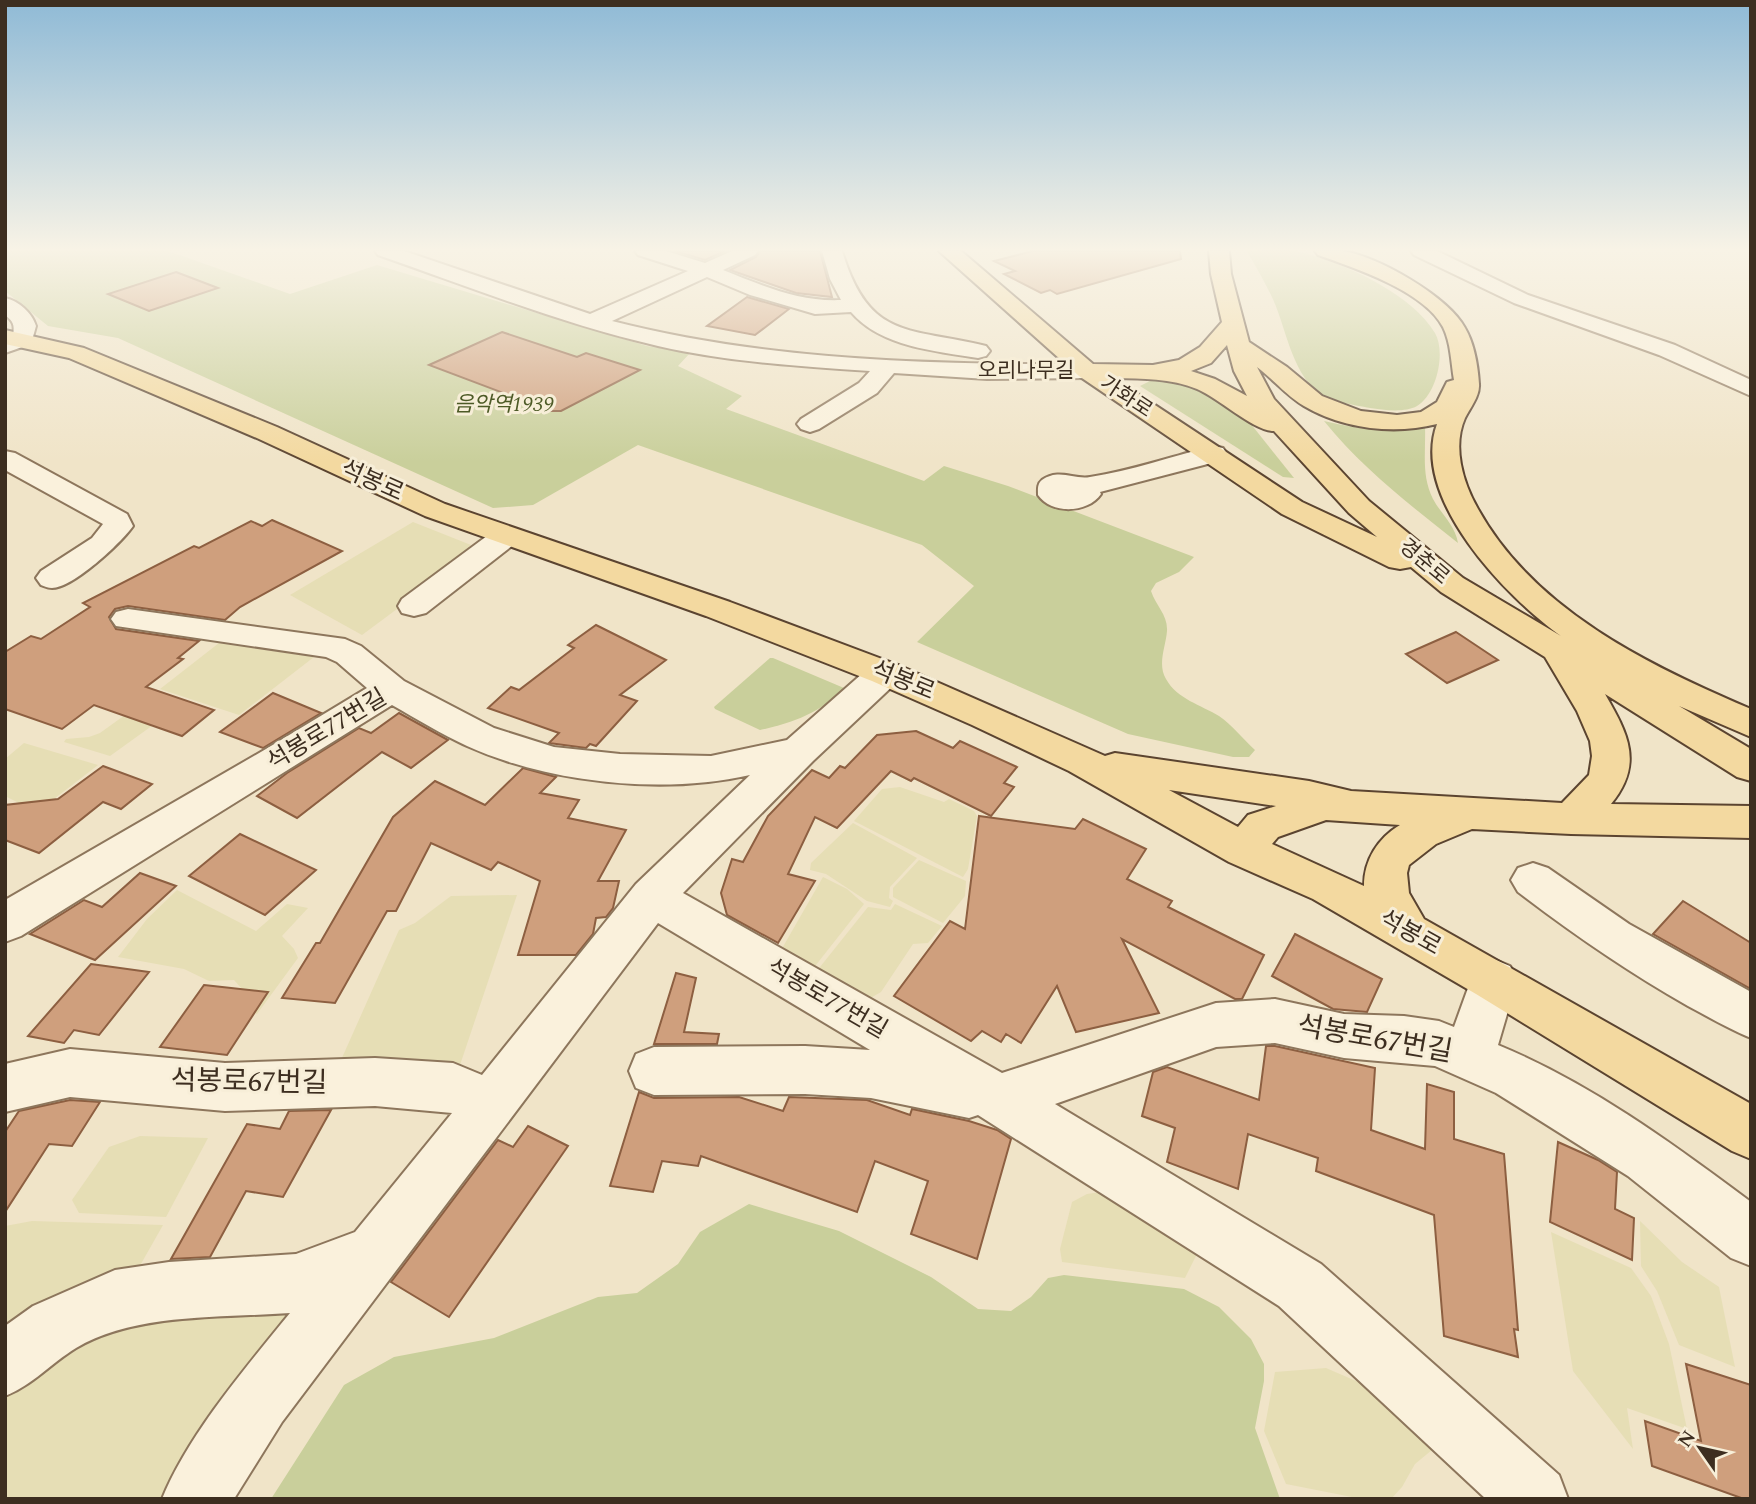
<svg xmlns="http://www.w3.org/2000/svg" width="1756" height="1504" font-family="Spectral,'Noto Sans KR',serif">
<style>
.farmland{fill:#e6deb5}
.green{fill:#c9cf9b}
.building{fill:#cf9f7d;stroke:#8d5f41;stroke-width:2}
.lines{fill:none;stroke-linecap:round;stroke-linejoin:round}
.minor-casing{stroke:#8d765c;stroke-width:4}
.major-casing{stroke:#5b4430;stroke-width:4}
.minor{fill:#faf1dc;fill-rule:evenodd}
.major{fill:#f3d9a0;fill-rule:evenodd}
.labels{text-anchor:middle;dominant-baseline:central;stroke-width:6;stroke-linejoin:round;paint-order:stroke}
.far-street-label{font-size:21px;fill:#3d2e20;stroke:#f7eed8}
.far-park-label{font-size:21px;font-style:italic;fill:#4d5a26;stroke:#f7eed8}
.street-label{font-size:24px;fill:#3d2e20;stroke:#f7eed8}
.near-street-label{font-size:28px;fill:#3d2e20;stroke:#f7eed8}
</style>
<rect width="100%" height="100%" fill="#f0e4c8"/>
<g class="farmland">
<path d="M413,522L471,545L432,583L362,635L290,595Z"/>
<path d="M219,643L314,657L239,715L160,689Z"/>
<path d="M157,692L185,702L110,756L64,742L66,739L89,737L100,733Z"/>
<path d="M24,743L98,765L37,812L5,796V759Z"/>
<path d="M900,787L944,802L949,799L974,811L977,816L968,869L963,877L854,821L882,789Z"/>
<path d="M853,823L917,858L890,887L889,898L893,901L890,907L867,901L826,874L810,870L811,863Z"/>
<path d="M919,860L966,881L965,896L943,923L893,897V888Z"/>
<path d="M823,877L847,889L864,904L812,970L780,952Z"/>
<path d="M177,890L256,931L287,904L308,908L282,936L294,949L298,958L257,1014L232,1007L242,989L234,980L209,981L184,969L118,957L147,919Z"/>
<path d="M517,895L457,1074L337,1069L399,930L415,923L451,896Z"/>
<path d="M895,904L942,926L928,943L913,944L881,992L867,1000L816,972L868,907L891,910Z"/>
<path d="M140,1136L208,1138L166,1217L79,1213L72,1200L109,1147Z"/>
<path d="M1101,1192L1198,1252L1185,1278L1062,1262L1060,1249L1072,1202L1087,1194Z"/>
<path d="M32,1221L163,1225L133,1278L5,1347V1226Z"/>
<path d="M1640,1221L1682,1262L1719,1287L1735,1367L1679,1345L1657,1291L1641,1266Z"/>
<path d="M1551,1232L1631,1268L1651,1296L1669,1344L1687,1429L1627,1408L1633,1449L1573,1371Z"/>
<path d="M324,1291L248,1383L160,1499H5V1386L118,1317L164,1321Z"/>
<path d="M1326,1368L1393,1397L1444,1440L1415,1464L1402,1487L1391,1499H1362L1286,1484L1264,1431L1275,1372Z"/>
</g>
<g class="green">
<path d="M5,251H168L290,294L377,265L647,346L690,353L678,366L742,396L726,409L924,481L944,466L1008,486L1194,557L1179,572L1156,583L1151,591C1156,606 1168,615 1167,631C1166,646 1157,664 1166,679C1177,699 1201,705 1219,716C1232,725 1243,739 1255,750L1249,757H1233L1128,734L917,642L974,586L922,545L638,445L533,505L493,508L118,338L48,326L5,291Z"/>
<path d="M1247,251C1264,251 1284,248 1300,252C1343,262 1412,294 1435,333C1446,352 1437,394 1417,406C1405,413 1383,410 1370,408C1355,405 1331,402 1319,393C1290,371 1286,324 1270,293C1263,279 1255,265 1247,251Z"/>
<path d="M1150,381H1182L1239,409L1294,478L1283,477L1140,386Z"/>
<path d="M1324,421C1357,429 1391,434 1425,426C1426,452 1421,475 1433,499C1441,514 1455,525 1458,543C1410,505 1362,468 1324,421Z"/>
<path d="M770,658H773L844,688C821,713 792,723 760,730L715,709L714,707Z"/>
<path d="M749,1204L839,1231L931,1277L978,1309L1011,1311L1031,1297L1048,1278L1064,1275L1184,1289L1219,1307L1251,1339L1264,1364V1381L1255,1428L1280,1499H271L344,1385L394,1357L494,1338L598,1297L637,1293L678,1264L700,1232Z"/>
</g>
<g class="building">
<path d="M675,251H725L705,260Z"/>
<path d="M760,251H820L832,297L796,293L730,270L756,257Z"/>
<path d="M1033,251H1180L1181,259L1057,294L1050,290L1041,293L1004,274L1015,271L994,261Z"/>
<path d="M176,272L218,288L149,311L108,294Z"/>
<path d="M747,297L789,309L755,335L707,326Z"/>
<path d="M502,332L577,357L586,353L640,370L561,411H551L429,365Z"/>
<path d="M272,520L342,551L240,607L225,620L128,606L115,609L109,617L116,629L199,641L178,658L183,659L146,687L214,710L182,736L94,705L62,729L5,709V652L31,636L41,639L90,607L83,603L194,546L199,548L251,521L262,526Z"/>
<path d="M596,625L666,660L620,695L637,701L596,746L590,744L586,748L549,743L559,733L488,708L511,687L519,690L574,648L568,645Z"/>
<path d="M1456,632L1498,660L1447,683L1406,654Z"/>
<path d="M273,693L321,713L263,748L220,732Z"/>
<path d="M399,713L448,740L411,768L382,752L297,818L257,796L287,773L359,728L371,733Z"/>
<path d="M916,731L953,748L960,741L1017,767L1004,783L1014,787L991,816L914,778L911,781L891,771L837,828L815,817L788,874L815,881L778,943L727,915L721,893L732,859L743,862L768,816L812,770L829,778L840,766L845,768L877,735Z"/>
<path d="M103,766L152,784L121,809L103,802L39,853L5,840V805L58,799Z"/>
<path d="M523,768L556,777L540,793L579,800L568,818L626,830L598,881H619L613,908L606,917L596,918L593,934L576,955H518L540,881L498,862L491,870L431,843L396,911H387L335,1003L282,998L316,943H320L393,817L435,781L485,805Z"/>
<path d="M979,816L1075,829L1083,819L1146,849L1127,879L1172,901L1168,907L1264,955L1242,999H1235L1122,939L1159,1013L1076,1032L1057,986L1021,1043L1006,1034L1001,1042L982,1031L971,1041L894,996L950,921L965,929Z"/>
<path d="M240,834L316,870L265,915L189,876Z"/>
<path d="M140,873L176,886L95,960L30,934L84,900L102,907Z"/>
<path d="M1683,901L1751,943V989L1653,934Z"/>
<path d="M1295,934L1382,979L1367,1012L1333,1009L1272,976Z"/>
<path d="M91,964L149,972L99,1035L74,1030L64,1043L28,1036Z"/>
<path d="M676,973L696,978L684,1032L719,1034L717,1044H654Z"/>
<path d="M204,985L268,992L227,1055L160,1047Z"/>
<path d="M1266,1046H1275L1375,1068L1371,1130L1425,1149L1427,1084L1454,1092V1139L1504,1154L1518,1330L1514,1329L1518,1357L1444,1336L1434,1215L1316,1171L1318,1158L1248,1134L1238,1189L1167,1162L1175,1128L1142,1116L1153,1072L1167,1067L1259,1100Z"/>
<path d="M639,1092L654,1098L739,1097L783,1111L789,1097L867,1100L910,1115L912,1109L969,1121L997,1130L1011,1139L977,1259L911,1234L928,1181L875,1161L857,1212L701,1156L698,1166L662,1161L653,1192L610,1186Z"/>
<path d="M70,1100L100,1102L72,1146L49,1144L5,1212V1132L19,1111Z"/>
<path d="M331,1110L283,1197L246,1191L210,1257L171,1259L247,1124L280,1129L289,1111Z"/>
<path d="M528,1126L568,1146L449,1317L391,1282L498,1140L513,1147Z"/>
<path d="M1558,1142L1598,1160L1617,1172L1615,1209L1634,1218L1632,1260L1550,1222Z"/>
<path d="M1686,1364L1751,1385V1499H1744L1652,1466L1645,1421L1701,1441Z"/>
</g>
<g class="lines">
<defs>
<g id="minor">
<path d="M375,251H404L590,314L688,271L638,255L635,251H666L705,263L732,251H758L755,255L723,270C761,285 799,302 841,300L830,279L822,251H842C869,341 909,327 986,346L990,351L986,356L978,358C935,351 881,347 851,312L815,314L750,295L707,277L612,321C763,360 931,365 1087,364L1095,366L1099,371L1095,376L1087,378L987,379L894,373L877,393L819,429L810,432L801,429L797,424L801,419L859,383L870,371C798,366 728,362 658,346C562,324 470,287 378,255Z"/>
<path d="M1411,251H1437L1528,295L1675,345L1751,380V396L1659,355L1514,303L1414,255Z"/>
<path d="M5,298C19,301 32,313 36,326L31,344L5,353V338L13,335C15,325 13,321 5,315Z"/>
<path d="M1213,446L1223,448L1227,454L1223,460L1100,492L1101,494C1088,513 1052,515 1038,495C1038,490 1037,484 1042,480C1059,468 1074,480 1090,477C1131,471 1173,456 1213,446Z"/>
<path d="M5,451L15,453L127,514L133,526C121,543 73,588 52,588C48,588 44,586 41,585L36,578L41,571L92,538L103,524L5,470Z"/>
<path d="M506,527L517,530L521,536L517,542L426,613L414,616L402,613L398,606L402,599L495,530Z"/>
<path d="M128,609L345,639L361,646L404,681L494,728L554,747L620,754L711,756L787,740L872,665L885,661L898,665L903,673L898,681L813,761L683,893L1002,1073L1216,1003L1275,999L1344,1014L1404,1016L1439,1021L1454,1027L1476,966L1493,959L1510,966L1517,980L1498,1045C1590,1083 1672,1143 1751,1202V1266L1731,1258L1628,1176L1496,1093L1435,1066L1344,1058L1275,1043L1216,1047L1055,1104L1321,1264L1559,1475L1568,1499H1486L1279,1306L978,1115L969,1118L871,1098L805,1094L654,1095L636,1088L629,1071L636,1054L654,1047L805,1046L870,1050L658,923L282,1422L234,1499H162C188,1435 246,1367 290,1313C223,1318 134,1313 76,1348C50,1364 34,1384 5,1396V1326L33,1306L115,1270L169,1262L296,1254L355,1232L452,1113L375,1106L225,1111L70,1097L5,1112V1064L70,1049L225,1063L375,1058L453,1063L482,1075L636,884L750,775C662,795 549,783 467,746C441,734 417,719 392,705L21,936L5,942V900L266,749L367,688L337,662L326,657L116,626L111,619L116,612Z"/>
<path d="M1533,863L1548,868L1629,924L1751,992V1038C1729,1029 1709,1017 1688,1006C1628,972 1573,934 1518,892L1511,880L1518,868Z"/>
</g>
<path id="major" d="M939,251H961L1093,364L1153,365L1179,360L1200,347L1222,322L1211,274L1209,251H1229L1231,274L1249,342L1287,367L1322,396L1361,411L1397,415L1421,412L1437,402L1447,382L1454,380C1451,363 1451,343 1443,327C1424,291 1355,268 1318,255L1315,251C1324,251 1333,250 1342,251C1376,255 1449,297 1465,328C1474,343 1478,367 1479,384C1480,396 1470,408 1465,418C1452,447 1463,483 1478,509C1534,610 1649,666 1751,709V737L1679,706L1751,749V781L1737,777L1605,694C1628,734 1644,764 1611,804L1751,806V838L1571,834L1472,829L1436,844L1409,865L1407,873L1409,893L1424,919L1751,1104V1159L1732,1151L1476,994L1313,899L1229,862L1069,771L972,725L872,681L706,616L425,516L259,439L69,358L5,344V330L84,348L277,427L445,504L730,602L898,665L1105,756L1115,753L1309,781L1351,791L1562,803L1589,775L1592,756L1590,741L1577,711L1545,657L1441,592L1411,567L1400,569L1389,567L1282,514L1079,376ZM1227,345L1234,371L1247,396L1215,379L1191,371L1211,363ZM1257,367C1273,379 1287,396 1304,406C1343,429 1394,435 1437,424C1410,498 1506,597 1561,636L1463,578L1369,501L1274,399ZM1114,378C1142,379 1171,378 1197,389C1219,398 1253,431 1274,431L1349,513L1377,537L1302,502ZM1169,790L1276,806L1248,815L1238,827ZM1326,820L1400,825C1378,838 1364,860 1364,886L1272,844L1278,837Z"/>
</defs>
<use href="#minor" class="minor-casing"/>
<use href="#major" class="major-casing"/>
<use href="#minor" class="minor"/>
<use href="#major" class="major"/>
</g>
<linearGradient id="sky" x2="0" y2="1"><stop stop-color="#8fbad6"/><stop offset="0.54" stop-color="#f8f3e6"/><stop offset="1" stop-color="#f8f3e6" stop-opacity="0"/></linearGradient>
<rect width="1756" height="462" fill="url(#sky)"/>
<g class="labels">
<g class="far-street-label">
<text x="1026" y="371">오리나무길</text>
<text transform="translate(1126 397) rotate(33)">가화로</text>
<text transform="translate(1424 562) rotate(40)">경춘로</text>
</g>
<g class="far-park-label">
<text x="504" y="405">음악역1939</text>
</g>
<g class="street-label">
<text transform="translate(372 481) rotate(24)">석봉로</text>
<text transform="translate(903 681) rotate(22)">석봉로</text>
<text transform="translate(327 730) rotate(-31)">석봉로77번길</text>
<text transform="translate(1410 933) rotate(29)">석봉로</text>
<text transform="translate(827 999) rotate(30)">석봉로77번길</text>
</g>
<g class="near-street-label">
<text transform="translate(1375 1039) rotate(10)">석봉로67번길</text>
<text transform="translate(249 1082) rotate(1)">석봉로67번길</text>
</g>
</g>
<rect width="1756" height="1504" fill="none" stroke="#3d2e20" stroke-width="14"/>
<g transform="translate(1700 1448) rotate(304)" stroke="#f7eed8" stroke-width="5" paint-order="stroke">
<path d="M0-5L12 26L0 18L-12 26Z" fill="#3d2e20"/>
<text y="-10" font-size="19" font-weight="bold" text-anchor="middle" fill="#3d2e20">N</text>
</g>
</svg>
